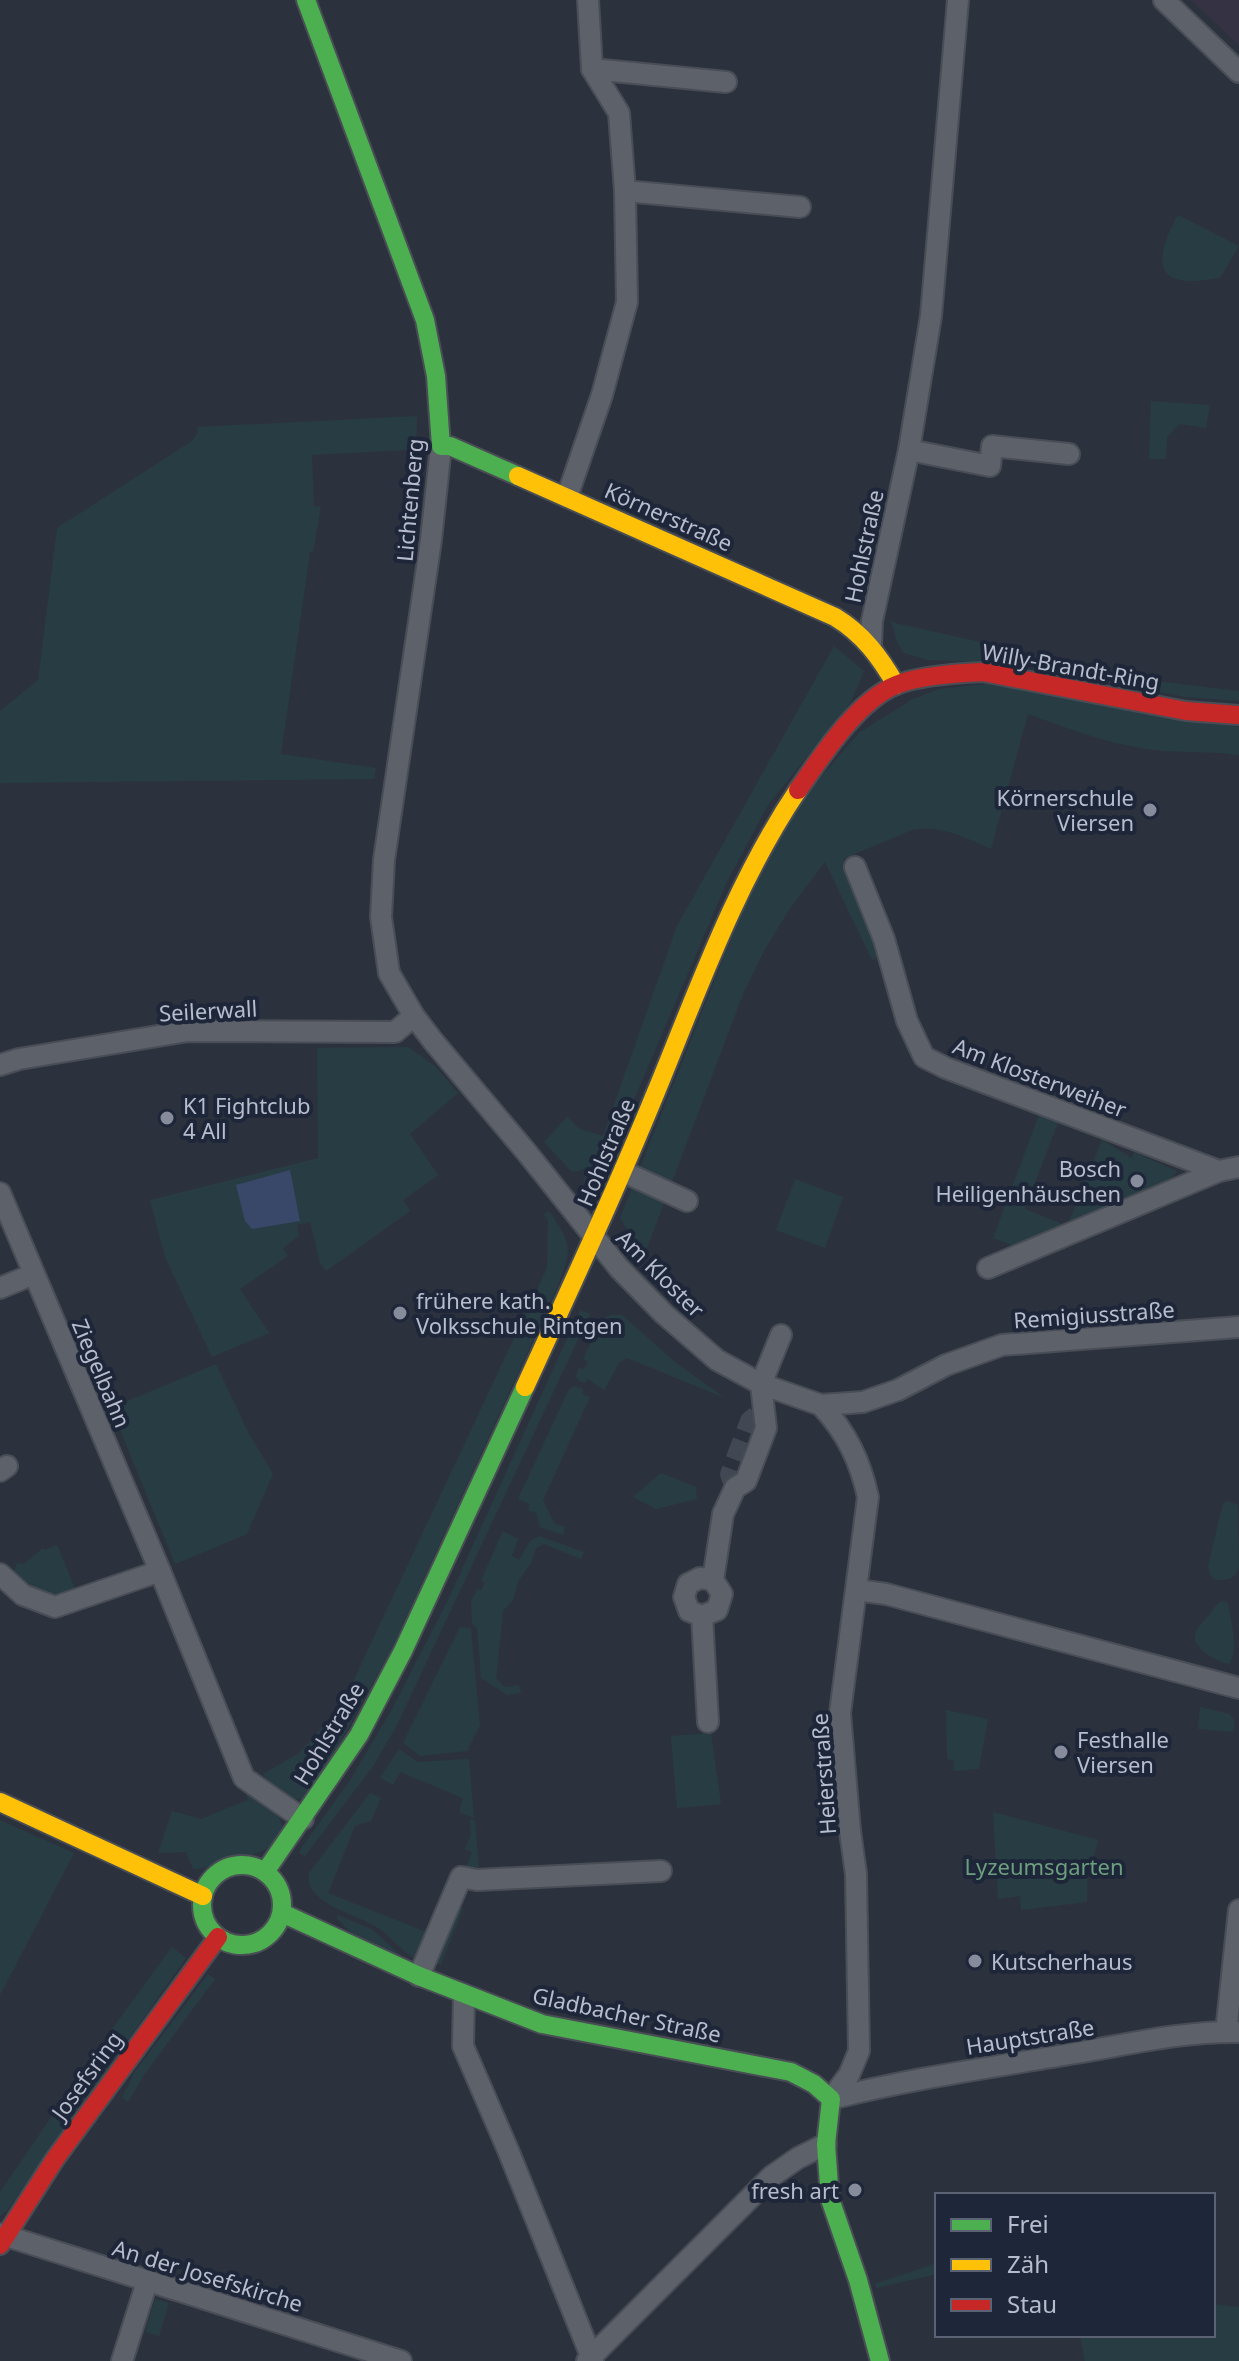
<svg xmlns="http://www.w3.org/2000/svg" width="1239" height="2361" font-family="'Noto Sans',sans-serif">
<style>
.medical{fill:#353243}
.green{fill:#283c44}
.water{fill:#394869}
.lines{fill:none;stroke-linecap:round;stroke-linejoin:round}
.street-tunnel{stroke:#414753;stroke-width:20;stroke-dasharray:20 10;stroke-linecap:butt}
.street-casing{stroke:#494d55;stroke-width:24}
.fast-casing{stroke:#494d55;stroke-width:22}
.slow-casing{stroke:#494d55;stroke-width:22}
.jam-casing{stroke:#494d55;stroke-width:22}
.street{stroke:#5d616a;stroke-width:20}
.fast{stroke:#4caf50;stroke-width:18}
.slow{stroke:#ffc107;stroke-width:18}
.jam{stroke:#c62828;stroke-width:18}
.poi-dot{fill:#868c9b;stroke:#1e2639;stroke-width:3}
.labels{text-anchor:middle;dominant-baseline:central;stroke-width:8;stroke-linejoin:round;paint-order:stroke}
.street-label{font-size:22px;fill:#b7bdcd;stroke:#1e2639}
.poi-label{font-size:22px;fill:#b7bdcd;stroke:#1e2639;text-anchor:start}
.park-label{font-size:22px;fill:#6d9f7e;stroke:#1e2639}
</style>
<rect width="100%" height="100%" fill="#2c323d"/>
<path class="medical" d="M1191,0H1239V45Z"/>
<g class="green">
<path d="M1178,215L1239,246L1220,278C1208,279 1193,283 1181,280C1146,274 1169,232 1178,215Z"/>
<path d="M1151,401L1210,405L1206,428L1179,424L1167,437L1166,459H1149Z"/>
<path d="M417,416L416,459L413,452L406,450L312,455L314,506L321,507L313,552H310L281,754L376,768L374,779L0,783V711L38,680L57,528L192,441L198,432L197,427Z"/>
<path d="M891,622L1155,681L1239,691V701L1185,697L1009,663L927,660L904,653L898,644Z"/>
<path d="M834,646L864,671L851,702L768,805L727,882L600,1179L593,1184L583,1182L588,1168L575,1172L570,1170L544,1142L567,1117L580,1129L603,1136L677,926Z"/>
<path d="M985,684L1239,727V755C1206,750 1173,754 1141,748C1102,742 1065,727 1028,714L991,849C965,838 941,824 912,830L843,859L884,954L872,960L825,862L791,907L765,949L743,994L644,1256L620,1218L745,904L804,796L860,732L913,699L939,689Z"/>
<path d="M408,1047L435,1066L458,1093L410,1134L438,1175L403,1200L410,1211L326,1271L320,1263L310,1222L297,1225L299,1236L283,1248L288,1256L240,1289L269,1333L212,1357L165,1257L150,1200L318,1158L317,1048Z"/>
<path d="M1039,1115L1059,1120L1025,1209L1067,1226L1102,1140L1132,1158L1134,1152L1177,1171L1173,1177L1019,1248L993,1238Z"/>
<path d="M795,1179L843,1197L825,1248L776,1230Z"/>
<path d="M549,1211C573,1245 572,1250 557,1288L391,1650L326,1768L302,1799C282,1801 274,1788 263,1774L299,1753L342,1705L547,1268L548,1221L544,1214Z"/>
<path d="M580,1310L590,1314L396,1727L374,1765L305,1856L299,1853L302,1847L349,1782L392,1709L447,1602Z"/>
<path d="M610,1315H622L676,1363L725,1398L627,1358L619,1363L604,1390L588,1379L585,1383L579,1381L576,1376L579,1368L584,1369L588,1362L583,1359L602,1320Z"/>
<path d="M216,1364L248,1432L273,1474L247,1534L175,1564L111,1408Z"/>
<path d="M575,1386L583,1389L582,1394L590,1397L543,1500L554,1523L565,1527L563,1535L540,1527L536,1513L528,1510L530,1504L518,1499L569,1389Z"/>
<path d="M661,1473L696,1487L697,1499L656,1509L633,1497Z"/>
<path d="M1229,1501L1238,1505L1239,1568C1233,1581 1227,1580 1215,1580L1210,1575L1208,1566L1223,1503Z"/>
<path d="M503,1531L518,1539L512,1556L519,1560L530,1541L539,1536L584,1552L581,1559L544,1544L536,1548L531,1563L519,1580L513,1600L503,1611L496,1678L505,1687L519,1685L521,1693L507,1695L481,1678L477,1628L472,1624L471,1602L477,1589L481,1590L485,1583L481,1580Z"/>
<path d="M57,1545L76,1591C44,1600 38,1592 13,1573L17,1563L24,1564L43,1548L44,1550Z"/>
<path d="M1224,1601L1228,1603C1231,1620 1239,1652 1229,1664C1218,1662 1193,1649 1195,1636C1196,1628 1205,1620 1210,1614C1215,1607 1216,1603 1224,1601Z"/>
<path d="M460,1627L471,1628L480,1725L467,1751L420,1756L403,1743Z"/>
<path d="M1200,1707L1230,1714L1235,1722L1233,1732L1198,1729Z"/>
<path d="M946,1710L988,1719L979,1769L954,1771V1761L947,1759Z"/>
<path d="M711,1733L721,1804L677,1808L671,1736Z"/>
<path d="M399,1749L418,1762L469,1759L474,1818L459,1812L463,1798L400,1772L393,1785L380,1778Z"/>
<path d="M243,1787L274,1804L283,1828C278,1834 273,1843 267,1848C260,1854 202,1870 193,1869L186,1852L158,1853L172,1811L201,1819L248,1800Z"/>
<path d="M370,1793L381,1798L371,1821L355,1826L328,1893L429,1933L417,1959C402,1953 392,1937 378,1928C360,1915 303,1904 309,1873Z"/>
<path d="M993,1812L1098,1840L1093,1861L1088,1862L1087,1902L1021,1910L1020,1896L998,1899Z"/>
<path d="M0,1820L74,1853L0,1995Z"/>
<path d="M470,1820H475L479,1869L475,1875L465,1869L472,1852L465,1849L471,1835Z"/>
<path d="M460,1908L463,1909L441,1964L432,1965L454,1910Z"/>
<path d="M338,1915L373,1930L401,1956L355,1937L337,1918Z"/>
<path d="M172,1947L186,1958L7,2211L0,2216V2192L102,2043Z"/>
<path d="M208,1974L215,1979L144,2075L128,2102L122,2098L134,2073Z"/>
<path d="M937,2263V2274L876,2288L875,2284Z"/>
<path d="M155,2299L169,2303L159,2336L145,2332Z"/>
<path d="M1213,2304L1239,2307V2361H1085L1080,2335H1213Z"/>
</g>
<path class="water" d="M290,1170L300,1221L252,1229L245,1221L236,1185Z"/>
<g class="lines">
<path class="street-tunnel" d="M735,1488L730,1474L750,1421L763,1410"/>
<defs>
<g id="street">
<path d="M1164,0L1239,72"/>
<path d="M592,69L726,82"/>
<path d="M625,191L800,207"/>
<path d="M441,446L431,540L384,860L381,917L389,973L414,1016L433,1041L528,1154L619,1268L664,1314L717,1360L761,1384L821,1405L863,1402L898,1390L946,1365L1002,1345L1239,1327"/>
<path d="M909,450L990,466L992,446L1069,454"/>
<path d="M567,497L602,395L627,302L625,191L619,113L592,69L588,0"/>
<path d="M871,644L872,621L909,450L931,316L958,0"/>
<path d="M855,867L884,939L907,1021L924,1057L946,1068L1219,1171L1239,1167"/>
<path d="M0,1065L19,1059L188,1031L395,1032L414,1016"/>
<path d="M624,1172L687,1201"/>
<path d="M0,1193L160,1571L244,1778L303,1819"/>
<path d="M988,1268L1219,1171"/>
<path d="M0,1288L34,1274"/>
<path d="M821,1405C846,1432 860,1460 868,1497L840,1713L850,1831L856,1874L859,2051L849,2075L831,2099"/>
<path d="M0,1471L7,1466"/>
<path d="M0,1574L23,1595L55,1607L160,1571"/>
<path d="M713,1580L700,1578L688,1584L684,1597L689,1611L702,1616L717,1610L722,1594L713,1580L723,1514L735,1488L746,1481L766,1428L761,1384L781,1335"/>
<path d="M857,1590L886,1594L1239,1688"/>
<path d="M702,1616L708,1722"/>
<path d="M419,1976L461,1877L477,1880L661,1871"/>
<path d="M464,1995L463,2046L508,2150L593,2361"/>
<path d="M1226,2032L1239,1910"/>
<path d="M831,2099C912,2078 994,2067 1076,2053C1130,2044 1184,2031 1239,2032"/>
<path d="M0,2234L401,2361"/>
<path d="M122,2361L147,2282"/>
<path d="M587,2361L772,2176L798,2158L826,2144"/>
</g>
<g id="fast">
<path d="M306,0L425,320L436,376L441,446H450L518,476"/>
<circle cx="242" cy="1905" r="40"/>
<path d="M265,1872L359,1735L403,1651L525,1387"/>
<path d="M282,1913L419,1976L542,2024L791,2072L814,2084L831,2099L826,2144L830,2199L858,2280L880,2361"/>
</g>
<g id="slow">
<path d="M518,476L835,617C863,634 880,657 896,685"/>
<path d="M525,1387C570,1289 615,1192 656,1092C698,990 736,882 798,790"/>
<path d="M0,1802L203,1896"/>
</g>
<g id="jam">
<path d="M798,790C821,757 857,701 896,685C918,676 959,673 983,672L1186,711L1239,715"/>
<path d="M0,2245L55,2159L218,1937"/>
</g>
</defs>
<use href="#street" class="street-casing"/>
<use href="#fast" class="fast-casing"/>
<use href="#slow" class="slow-casing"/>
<use href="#jam" class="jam-casing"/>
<use href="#street" class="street"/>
<use href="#fast" class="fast"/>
<use href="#slow" class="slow"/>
<use href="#jam" class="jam"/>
</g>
<g class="poi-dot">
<circle cx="1150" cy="810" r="8"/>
<circle cx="167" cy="1118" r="8"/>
<circle cx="1137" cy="1181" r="8"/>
<circle cx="400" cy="1313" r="8"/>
<circle cx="1061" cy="1752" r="8"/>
<circle cx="975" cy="1961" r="8"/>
<circle cx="855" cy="2190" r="8"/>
</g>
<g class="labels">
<g class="street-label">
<text transform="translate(409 500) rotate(-85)">Lichtenberg</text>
<text transform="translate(669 516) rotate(24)">Körnerstraße</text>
<text transform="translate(863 546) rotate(-78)">Hohlstraße</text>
<text transform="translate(1071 666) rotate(10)">Willy-Brandt-Ring</text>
<text transform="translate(208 1010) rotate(-3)">Seilerwall</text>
<text transform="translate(1040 1077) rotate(21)">Am Klosterweiher</text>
<text transform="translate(605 1152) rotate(-67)">Hohlstraße</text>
<text transform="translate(661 1273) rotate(45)">Am Kloster</text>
<text transform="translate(1094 1314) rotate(-4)">Remigiusstraße</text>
<text transform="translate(102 1373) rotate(67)">Ziegelbahn</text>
<text transform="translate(328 1733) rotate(-59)">Hohlstraße</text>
<text transform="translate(823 1774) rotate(-94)">Heierstraße</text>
<text transform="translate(627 2014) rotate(12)">Gladbacher Straße</text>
<text transform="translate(1030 2036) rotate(-9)">Hauptstraße</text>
<text transform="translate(86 2075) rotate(-54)">Josefsring</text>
<text transform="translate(208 2275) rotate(17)">An der Josefskirche</text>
</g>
<g class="poi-label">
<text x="1134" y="797" text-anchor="end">Körnerschule<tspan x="1134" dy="25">Viersen</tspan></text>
<text x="183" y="1105">K1 Fightclub<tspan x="183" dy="25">4 All</tspan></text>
<text x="1121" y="1168" text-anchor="end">Bosch<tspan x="1121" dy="25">Heiligenhäuschen</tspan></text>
<text x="416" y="1300">frühere kath.<tspan x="416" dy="25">Volksschule Rintgen</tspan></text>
<text x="1077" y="1739">Festhalle<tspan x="1077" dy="25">Viersen</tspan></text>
<text x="991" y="1961">Kutscherhaus</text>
<text x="839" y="2190" text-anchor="end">fresh art</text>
</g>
<g class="park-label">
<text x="1044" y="1866">Lyzeumsgarten</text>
</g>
</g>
<rect x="935" y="2193" width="280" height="144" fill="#1e2639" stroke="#5b6274" stroke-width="2"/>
<rect x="951" y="2219" width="40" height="12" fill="#4caf50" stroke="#5b6274" stroke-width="2"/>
<text x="1007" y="2233" font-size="24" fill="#b7bdcd">Frei</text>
<rect x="951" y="2259" width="40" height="12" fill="#ffc107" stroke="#5b6274" stroke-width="2"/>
<text x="1007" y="2273" font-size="24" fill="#b7bdcd">Zäh</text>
<rect x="951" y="2299" width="40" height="12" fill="#c62828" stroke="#5b6274" stroke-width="2"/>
<text x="1007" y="2313" font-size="24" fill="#b7bdcd">Stau</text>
</svg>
